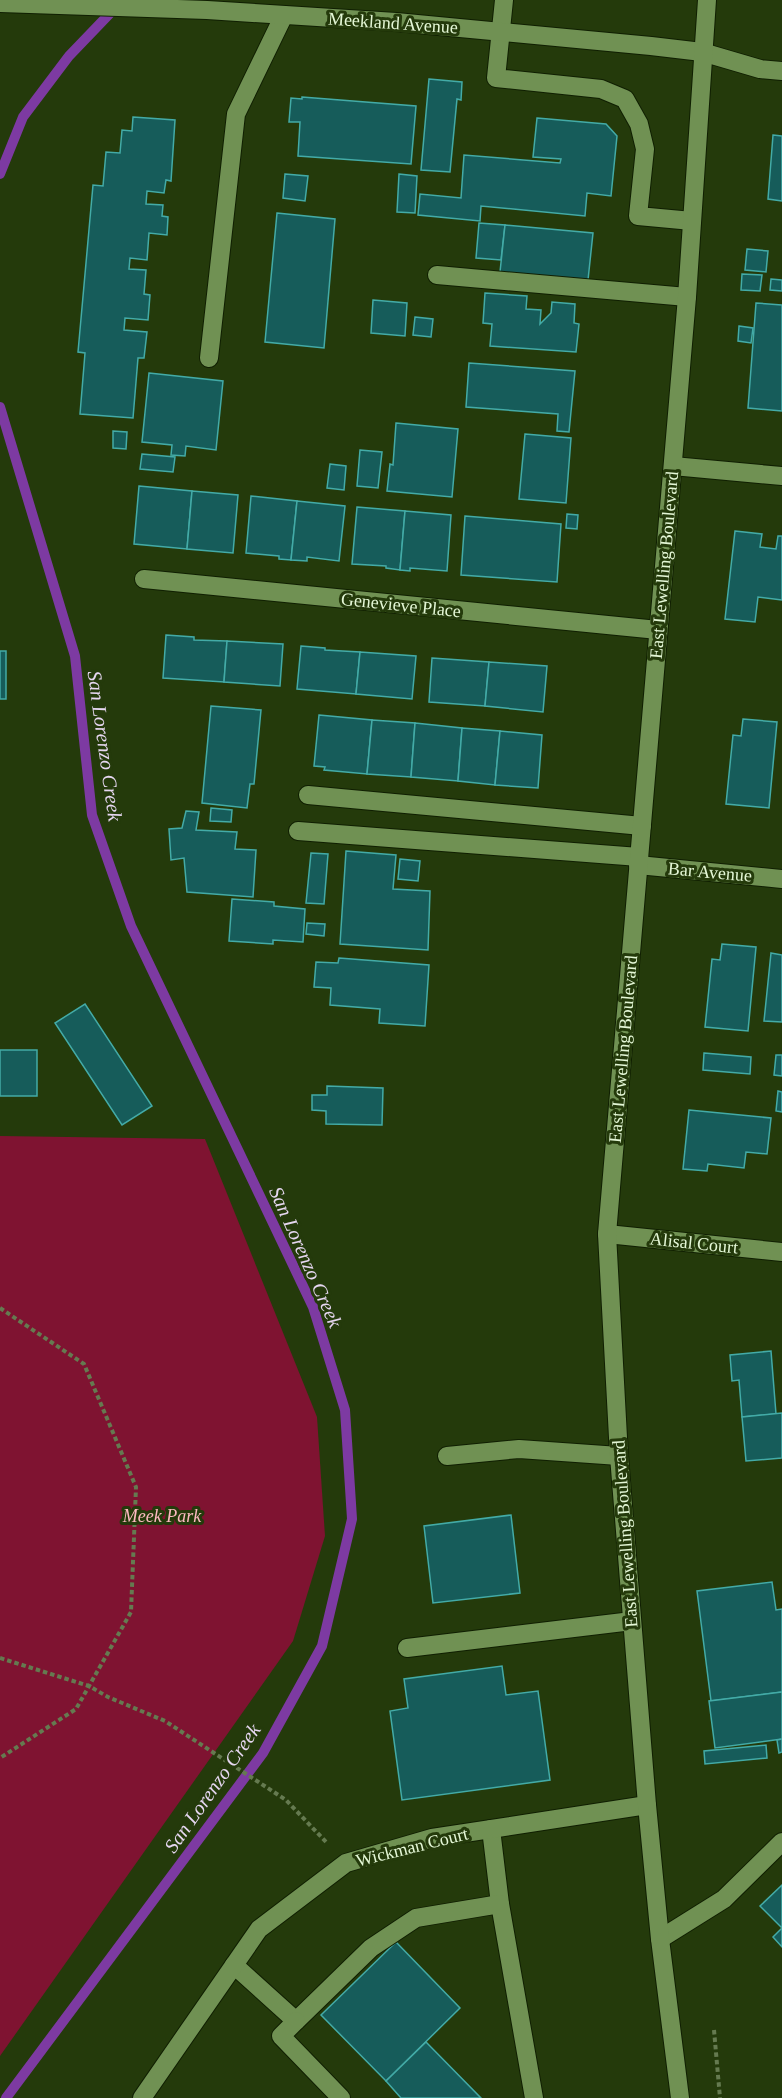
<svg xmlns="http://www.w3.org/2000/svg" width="782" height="2098" font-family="'Times New Roman',serif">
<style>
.green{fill:#7f1331}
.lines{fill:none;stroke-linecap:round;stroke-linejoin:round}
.stream{stroke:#7d3aa2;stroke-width:10}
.building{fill:#165c5a;stroke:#43aba7;stroke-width:1.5}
.lane-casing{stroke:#101f02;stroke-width:20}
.street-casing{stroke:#101f02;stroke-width:20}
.secondary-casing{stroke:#101f02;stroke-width:20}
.path{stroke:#657a50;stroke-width:4;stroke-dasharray:4.5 3;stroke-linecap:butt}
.lane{stroke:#709153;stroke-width:18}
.street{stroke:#709153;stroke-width:18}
.secondary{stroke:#709153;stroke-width:18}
.labels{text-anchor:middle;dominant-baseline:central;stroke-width:6;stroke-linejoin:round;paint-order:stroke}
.street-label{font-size:18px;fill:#e4f7d6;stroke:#243a0b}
.park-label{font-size:18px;font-style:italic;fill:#fdb9c1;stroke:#243a0b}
.water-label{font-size:20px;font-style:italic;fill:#e6d7f1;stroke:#243a0b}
</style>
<rect width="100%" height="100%" fill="#243a0b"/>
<path class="green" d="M0,1136L205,1139L317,1417L325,1536L293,1641L0,2056Z"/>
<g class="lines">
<g class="stream">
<path d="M0,174L23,117L69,56L117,6"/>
<path d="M0,407L75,656L92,815L131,926L313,1307L345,1410L352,1519L322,1646L263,1753L6,2098"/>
</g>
</g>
<g class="building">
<path d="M429,79L462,82L461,100L457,99L450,172L421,170Z"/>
<path d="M302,97L416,106L411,164L298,156L300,122H289L291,98L302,99Z"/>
<path d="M133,117L175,120L171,181L166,180L164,193L147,191L146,204L163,205L162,216L168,217L167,235L149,233L147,260L130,258L129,269L146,270L144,294L150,295L148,320L125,318L124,330L147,332L144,358H138L133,418L80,414L85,353L78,352L93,185L103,186L106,152L120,153L122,130L132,131Z"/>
<path d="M537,118L606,124L617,136L611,196L587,193L585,216L481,206L480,221L418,215L420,194L461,198L464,155L560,163L561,159L533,157Z"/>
<path d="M773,135L782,136V201L768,199Z"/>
<path d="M285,174L308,176L305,201L283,198Z"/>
<path d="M399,174L417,176L415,213L397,212Z"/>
<path d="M277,213L335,219L324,348L265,342Z"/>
<path d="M479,223L505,225L501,260L476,258Z"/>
<path d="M505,225L593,233L588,280L500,272Z"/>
<path d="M747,249L768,251L766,272L745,270Z"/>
<path d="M742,274L762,275L760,291L741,290Z"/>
<path d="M771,279L782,280V291L770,290Z"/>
<path d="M485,293L527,296L526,309L541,310L540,324L551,313L552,302L575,304L574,323L579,324L576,352L490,346L492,324L483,323Z"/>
<path d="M373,300L407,303L405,336L371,333Z"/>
<path d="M756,303L782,305V411L748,408Z"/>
<path d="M415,317L433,319L431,337L413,335Z"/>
<path d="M739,326L753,328L751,343L738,341Z"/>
<path d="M469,363L575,371L569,432L557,431L558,414L466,407Z"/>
<path d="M149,373L223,381L216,450L186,446L185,456L171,455L172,445L142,442Z"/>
<path d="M396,423L458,429L452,497L387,491L390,464L393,465Z"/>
<path d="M113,431L127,432L126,449L113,448Z"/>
<path d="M525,434L571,438L566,503L519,499Z"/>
<path d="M360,450L382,452L378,488L357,486Z"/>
<path d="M142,454L175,457L173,472L140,469Z"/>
<path d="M330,464L346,466L344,490L327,488Z"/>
<path d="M139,486L192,491L187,549L134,544Z"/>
<path d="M192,491L238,495L233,553L187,549Z"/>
<path d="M251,496L297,501L291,560L279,559V556L246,553Z"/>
<path d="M297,501L345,506L339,561L307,557V561L291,560Z"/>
<path d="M357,507L405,511L400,570L386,568V566L352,564Z"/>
<path d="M405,511L451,515L447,571L410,568V571L400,570Z"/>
<path d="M567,514L578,515L577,529L566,528Z"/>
<path d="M465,516L561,524L557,582L461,575Z"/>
<path d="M735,531L762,534L760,547L776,549L778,536H782V600L758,597L755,622L725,619Z"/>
<path d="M166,635L194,637V640L227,641L224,682L163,678Z"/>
<path d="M227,641L283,644L280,686L224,682Z"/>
<path d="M301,646L325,648V650L360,652L356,694L297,689Z"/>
<rect x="0" y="651" width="6" height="48"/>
<path d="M360,652L416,656L412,699L356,694Z"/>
<path d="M432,658L489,662L485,706L429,702Z"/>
<path d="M489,662L547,666L543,712L485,706Z"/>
<path d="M211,706L261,710L254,784H250L247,808L202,803Z"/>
<path d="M319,715L372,720L367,774L324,770L325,767L314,766Z"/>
<path d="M743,719L777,722L769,808L726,804L733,735L741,736Z"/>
<path d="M372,720L415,723L411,777L367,774Z"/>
<path d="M415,723L462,728L458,781L411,777Z"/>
<path d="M462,728L500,731L495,785L458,781Z"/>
<path d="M500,731L542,735L538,788L495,785Z"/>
<path d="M211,808L232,810L231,822L210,821Z"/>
<path d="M186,811L199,812L196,830L237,832L235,849L256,850L253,897L187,892L184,858L171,860L169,829L182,828Z"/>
<path d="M346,851L396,855L393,889L430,891L428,950L340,944Z"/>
<path d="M311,853L328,854L324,904L306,903Z"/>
<path d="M400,859L420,861L418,881L398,879Z"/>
<path d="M232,899L274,902V906L305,909L303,942L273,940V944L229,941Z"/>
<path d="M307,923L325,924L324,936L306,934Z"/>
<path d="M722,944L756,947L748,1031L705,1027L712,959L720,960Z"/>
<path d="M771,953L782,955V1022L764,1021Z"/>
<path d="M339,958L429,965L425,1026L379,1023L380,1009L330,1005L331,988L314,987L316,962L338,963Z"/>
<path d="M85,1004L152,1106L122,1125L55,1023Z"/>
<rect x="0" y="1050" width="37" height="46"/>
<path d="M704,1053L751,1057L750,1074L703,1070Z"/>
<path d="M776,1055H782V1076L774,1075Z"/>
<path d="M327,1086L383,1088L382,1125L326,1124V1111L312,1110V1095H327Z"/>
<path d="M778,1091L782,1092V1112L776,1111Z"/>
<path d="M689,1110L771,1118L767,1154L746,1152L744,1168L708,1164L707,1171L683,1169Z"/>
<path d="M771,1351L776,1414L742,1417L739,1380L732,1381L730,1355Z"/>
<path d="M782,1413V1458L746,1461L742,1417Z"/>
<path d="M511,1515L520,1593L433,1603L424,1526Z"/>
<path d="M772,1582L776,1610L782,1609V1692L711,1701L697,1591Z"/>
<path d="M502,1666L506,1695L538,1691L550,1780L402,1800L390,1711L408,1708L404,1679Z"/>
<path d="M782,1692V1739L715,1748L709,1701Z"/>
<path d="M782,1739V1752L779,1753L777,1740Z"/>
<path d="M766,1745L767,1758L705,1764L704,1751Z"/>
<path d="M782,1885V1928L760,1906Z"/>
<path d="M782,1928V1947L773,1937Z"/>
<path d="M396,1942L460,2008L386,2081L321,2015Z"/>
<path d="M426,2042L481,2098H401L386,2081Z"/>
</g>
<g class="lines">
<defs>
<g id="lane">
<path d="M504,0L496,78L601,89L625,99L639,124L645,149L638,216L692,221"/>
<path d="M437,275L687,297"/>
<path d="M209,358L236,114L284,15"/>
<path d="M308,795L642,826"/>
<path d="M298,831L639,857"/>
<path d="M447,1456L519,1449L619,1456"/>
<path d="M407,1648L632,1621"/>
<path d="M491,1829L500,1904"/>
<path d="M660,1939L724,1899L782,1842"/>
<path d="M234,1965L296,2021L371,1948L416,1918L500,1904L534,2098"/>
<path d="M296,2021L281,2036L341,2098"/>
</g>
<g id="street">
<path d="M702,52L760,69L782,71"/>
<path d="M673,466L782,476"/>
<path d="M144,579L658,630"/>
<path d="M638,865L782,879"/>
<path d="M607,1234L782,1252"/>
<path d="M142,2098L259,1929L346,1863L432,1838L647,1805"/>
</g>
<g id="secondary">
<path d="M0,3L207,10L396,22L651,46L702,52"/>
<path d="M680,2098L660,1939L647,1805L619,1456L607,1234L687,297L707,0"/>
</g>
</defs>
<use href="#lane" class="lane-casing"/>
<use href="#street" class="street-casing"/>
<use href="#secondary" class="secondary-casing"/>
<g class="path">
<path d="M0,1308L84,1364L136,1487L131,1612L76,1709L0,1758"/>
<path d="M0,1658L89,1686L108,1697L165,1721L286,1800L328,1844"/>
<path d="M714,2030L720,2098"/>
</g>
<use href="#lane" class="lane"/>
<use href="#street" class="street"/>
<use href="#secondary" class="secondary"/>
</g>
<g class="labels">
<g class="street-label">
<text transform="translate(393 23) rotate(4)">Meekland Avenue</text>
<text transform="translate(664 565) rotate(-85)">East Lewelling Boulevard</text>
<text transform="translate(401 605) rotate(6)">Genevieve Place</text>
<text transform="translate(710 872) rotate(5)">Bar Avenue</text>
<text transform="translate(623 1049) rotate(-85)">East Lewelling Boulevard</text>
<text transform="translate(694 1243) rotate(6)">Alisal Court</text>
<text transform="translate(625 1534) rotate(-94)">East Lewelling Boulevard</text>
<text transform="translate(412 1847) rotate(-14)">Wickman Court</text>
</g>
<g class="park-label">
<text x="162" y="1516">Meek Park</text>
</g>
<g class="water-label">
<text transform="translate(105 746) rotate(82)">San Lorenzo Creek</text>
<text transform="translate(306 1257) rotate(66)">San Lorenzo Creek</text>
<text transform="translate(212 1788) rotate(-55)">San Lorenzo Creek</text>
</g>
</g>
</svg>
